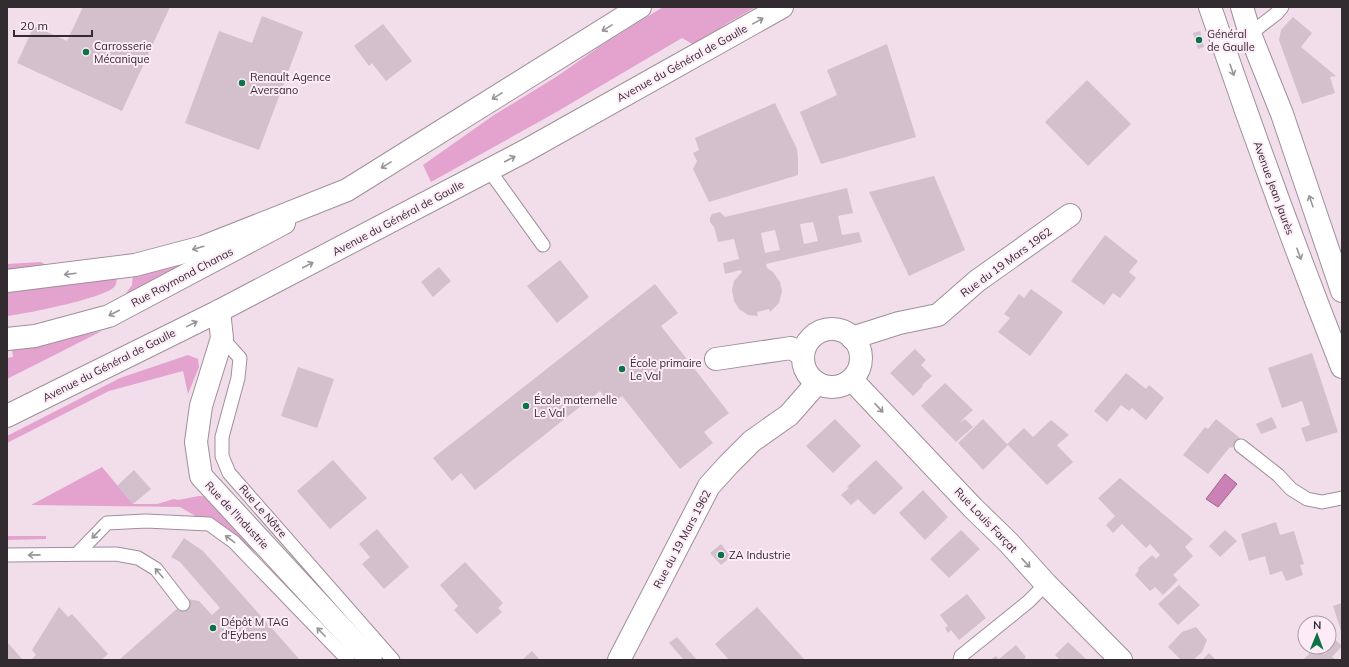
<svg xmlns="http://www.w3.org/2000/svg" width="1349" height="667" font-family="Mulish,sans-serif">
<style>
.green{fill:#e4a2cf}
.water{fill:#cb81b5;stroke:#9d678d}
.building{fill:#d3c0cc;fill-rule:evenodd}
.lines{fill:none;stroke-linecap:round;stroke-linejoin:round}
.lane-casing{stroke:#a08f9a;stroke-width:15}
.street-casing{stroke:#a08f9a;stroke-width:24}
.secondary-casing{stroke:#a08f9a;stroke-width:24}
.lane{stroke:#fff;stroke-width:13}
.street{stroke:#fff;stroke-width:22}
.secondary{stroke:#fff;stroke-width:22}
.oneway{stroke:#989598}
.poi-dot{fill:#0e7248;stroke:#feebf8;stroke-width:1.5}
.labels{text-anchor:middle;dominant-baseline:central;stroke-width:4;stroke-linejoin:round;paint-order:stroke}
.poi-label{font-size:11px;fill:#322b30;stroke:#feebf8;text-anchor:start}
.street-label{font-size:11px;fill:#322b30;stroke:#feebf8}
</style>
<rect width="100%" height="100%" fill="#f1deea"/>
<g class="green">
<path d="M663,7H756L726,24L694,45L682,38L553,114L431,182L423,165L494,115L556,77L602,45Z"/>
<path d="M199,255L200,263L122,299L132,285L133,273Z"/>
<path d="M41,262L49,267L7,270V264Z"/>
<path d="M116,274C117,279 117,282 115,286C107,298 24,314 7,316V290Z"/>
<path d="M102,331L7,379V358L13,357L12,349Z"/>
<path d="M188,355L198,359L199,367L188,394L183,371L109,391L7,443V436L120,378Z"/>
<path d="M102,467L133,504H157L174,499L178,500L199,496L214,497L265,557L180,507L31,505Z"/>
<path d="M7,536H46V539L7,540Z"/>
</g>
<path class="water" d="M1225,474L1237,484L1218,507L1206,499Z"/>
<g class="building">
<path d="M83,7H170L122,111L17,63L34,26L67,41Z"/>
<path d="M262,16L303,32L259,150L185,123L219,31L252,43Z"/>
<path d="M1293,17L1312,33L1301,47L1336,76L1330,77L1335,93L1302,104L1279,40L1281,30Z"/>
<path d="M383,24L412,61L386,81L372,63L369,66L354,46Z"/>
<path d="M1200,31L1204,47L1198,49L1193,33Z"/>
<path d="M887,44L916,137L821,164L800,112L837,95L827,70Z"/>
<path d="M1087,80L1131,124L1088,166L1045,122Z"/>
<path d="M775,103L797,149L798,158V175L709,202L693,169L697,161L693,153L699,150L695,138Z"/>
<path d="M934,176L965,250L909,276L869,192Z"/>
<path d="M847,188L853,213L838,216L842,235L859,232L862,242L766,264L767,268L773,272L780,282L782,291L779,303L770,312L769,309L757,312L758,316L748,315L739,309L734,301L732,290L734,281L742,272L741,270L725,274L723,263L739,259L734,239L718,242L714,227L710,222V218L712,214L720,212L725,217ZM813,222L818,241L804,244L800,224ZM775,230L780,250L765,253L761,233Z"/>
<path d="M1105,235L1138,261L1129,272L1136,278L1120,298L1113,293L1104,305L1071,281Z"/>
<path d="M560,260L589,297L557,323L527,286Z"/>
<path d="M439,267L451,281L433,297L421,282Z"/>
<path d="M655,284L678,313L661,326L729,413L704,432L713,443L680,469L622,396L611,405L600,391L475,490L461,473L452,481L433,458Z"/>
<path d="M1031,289L1063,312L1030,356L998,332L1010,318L1004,314L1019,294L1024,298Z"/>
<path d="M915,349L926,360L921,365L932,376L922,385L923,386L913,396L890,373Z"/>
<path d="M1312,353L1338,432L1306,442L1301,428L1310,425L1302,401L1282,408L1268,368Z"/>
<path d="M298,367L334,379L317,428L281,416Z"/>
<path d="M1126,373L1146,389L1149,385L1164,398L1146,420L1132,408L1129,411L1121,405L1107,422L1094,411Z"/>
<path d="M945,383L973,410L961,421V422L965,419L973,427L956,442L921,406Z"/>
<path d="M1272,417L1277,428L1261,434L1256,424Z"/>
<path d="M835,419L861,446L833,473L806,446Z"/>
<path d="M983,419L1007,444L1024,428L1033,437L1051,420L1069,435L1057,445L1073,462L1047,485L1008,445L983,470L958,443Z"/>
<path d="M1216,419L1240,438L1232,448L1230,447L1208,474L1183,455L1205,427L1208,429Z"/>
<path d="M333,460L367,498L330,529L297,491Z"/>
<path d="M876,460L903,488L874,515L858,499L851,505L841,495L849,488L847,487Z"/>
<path d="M134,470L151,489L133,504L117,486Z"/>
<path d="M1120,478L1193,539L1185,547L1193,556L1173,575L1178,580L1163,595L1155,587L1150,591L1135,575L1139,570L1138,568L1152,555L1156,559L1160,555L1150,544L1146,548L1122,524L1113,533L1106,525L1115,516L1098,498Z"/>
<path d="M923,490L948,517L925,540L899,513Z"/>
<path d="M1276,522L1280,535L1294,531L1304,564L1300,565L1303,575L1286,581L1282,571L1270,575L1265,556L1249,561L1241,534Z"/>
<path d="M377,529L409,567L384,589L362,564L370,557L359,544Z"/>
<path d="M961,530L980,549L949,578L930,559Z"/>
<path d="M1225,530L1237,541L1220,557L1209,546Z"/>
<path d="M184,538L203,551L300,660H119L188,599L199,601L212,615L220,608L180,562L171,557Z"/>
<path d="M721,544L731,557L721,565L710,553Z"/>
<path d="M465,562L503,603L498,608L502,612L477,634L454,610L458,606L440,585Z"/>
<path d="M1179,585L1200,605L1178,625L1158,604Z"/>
<path d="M967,594L986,618L959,640L951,630L948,633L945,628L948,626L940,615Z"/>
<path d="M1342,603V634L1333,606Z"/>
<path d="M59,607L68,617L72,614L108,654L101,660H31L36,655L32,650Z"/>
<path d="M757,607L783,636L805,660H729L715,644Z"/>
<path d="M1196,627L1207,640L1202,652L1193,660H1181L1168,647L1182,632Z"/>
<path d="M1329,634L1342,646L1332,657L1335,659L1334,660H1303L1316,647H1329Z"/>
<path d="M677,637L697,660H684L669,643Z"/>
<path d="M7,642L23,660H7Z"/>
<path d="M1068,642L1087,660H1060L1055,655Z"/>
<path d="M1016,645L1026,657L1023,660H990L996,656L999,659Z"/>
<path d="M532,651L540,660H522Z"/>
<path d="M1209,653L1216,660H1202Z"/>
</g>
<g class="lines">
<defs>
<g id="lane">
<path d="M1223,43L1250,34L1277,13L1282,7"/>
<path d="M489,170L543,245"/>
<path d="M222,338L240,358L238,378L222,437V456L229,473L393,660"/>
<path d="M1241,446L1278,475L1291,489L1307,499L1322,502L1342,498"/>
<path d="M77,554L107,523L146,521L209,524L234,542L348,660"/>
<path d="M7,555L116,554L138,558L156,569L183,604"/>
<path d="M960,660L961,656L1028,602L1046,584"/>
</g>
<g id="street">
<path d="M219,311L222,338L201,406L196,442L201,476L371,660"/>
<circle cx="832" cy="358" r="29"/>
<path d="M852,338L899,323L938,315L977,281L1070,215"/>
<path d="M7,339L35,336L109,316L284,223"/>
<path d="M716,359L791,348L803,355"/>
<path d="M852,380L973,508L1008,542L1046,584L1121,660"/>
<path d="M619,660L709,486L729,464L752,441L789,415L817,383"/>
</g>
<g id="secondary">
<path d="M1210,7C1251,128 1295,248 1342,367"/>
<path d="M1242,7L1250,34L1282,114L1342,291"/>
<path d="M7,281L135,265L203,247L347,190L640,7"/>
<path d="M7,416L219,311L525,151L782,7"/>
</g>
</defs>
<use href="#lane" class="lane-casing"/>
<use href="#street" class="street-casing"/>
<use href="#secondary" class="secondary-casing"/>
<use href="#lane" class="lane"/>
<use href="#street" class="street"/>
<use href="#secondary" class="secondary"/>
</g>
<defs><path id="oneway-shaft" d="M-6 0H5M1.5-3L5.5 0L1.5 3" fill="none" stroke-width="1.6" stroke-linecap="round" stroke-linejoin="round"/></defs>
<g class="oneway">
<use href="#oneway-shaft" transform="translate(758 21) rotate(-29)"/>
<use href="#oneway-shaft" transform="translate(607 28) rotate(148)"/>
<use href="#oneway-shaft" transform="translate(1232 70) rotate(71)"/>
<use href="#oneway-shaft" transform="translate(497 96) rotate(148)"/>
<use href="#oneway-shaft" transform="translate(510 159) rotate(-28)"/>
<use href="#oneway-shaft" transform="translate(386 165) rotate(148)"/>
<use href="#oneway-shaft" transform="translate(1311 201) rotate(-109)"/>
<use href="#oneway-shaft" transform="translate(198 248) rotate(164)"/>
<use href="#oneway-shaft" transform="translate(1299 254) rotate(70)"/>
<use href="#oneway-shaft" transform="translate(308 265) rotate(-28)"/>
<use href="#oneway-shaft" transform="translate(70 274) rotate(173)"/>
<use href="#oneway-shaft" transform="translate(114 313) rotate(153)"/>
<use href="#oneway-shaft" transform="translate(192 324) rotate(-26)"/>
<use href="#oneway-shaft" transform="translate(879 408) rotate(47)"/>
<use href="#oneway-shaft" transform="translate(96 534) rotate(133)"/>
<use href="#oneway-shaft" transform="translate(230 539) rotate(-143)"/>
<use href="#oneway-shaft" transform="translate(34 555) rotate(179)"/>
<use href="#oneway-shaft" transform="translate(1026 563) rotate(47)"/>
<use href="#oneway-shaft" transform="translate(159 573) rotate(-131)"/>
<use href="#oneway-shaft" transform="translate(321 632) rotate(-134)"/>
</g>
<g class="poi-dot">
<circle cx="1199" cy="40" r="4"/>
<circle cx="86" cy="52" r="4"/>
<circle cx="242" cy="83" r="4"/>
<circle cx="622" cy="369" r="4"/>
<circle cx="526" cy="406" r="4"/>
<circle cx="721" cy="555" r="4"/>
<circle cx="213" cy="628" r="4"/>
</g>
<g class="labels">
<g class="poi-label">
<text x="1207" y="34">Général<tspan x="1207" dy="13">de Gaulle</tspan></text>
<text x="94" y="46">Carrosserie<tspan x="94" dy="13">Mécanique</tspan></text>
<text x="250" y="77">Renault Agence<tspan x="250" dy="13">Aversano</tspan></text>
<text x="630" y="363">École primaire<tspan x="630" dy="13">Le Val</tspan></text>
<text x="534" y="400">École maternelle<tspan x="534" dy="13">Le Val</tspan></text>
<text x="729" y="555">ZA Industrie</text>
<text x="221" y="622">Dépôt M TAG<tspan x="221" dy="13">d'Eybens</tspan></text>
</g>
<g class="street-label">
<text transform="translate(682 63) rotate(-29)">Avenue du Général de Gaulle</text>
<text transform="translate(1274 188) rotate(70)">Avenue Jean Jaurès</text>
<text transform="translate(398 218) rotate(-28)">Avenue du Général de Gaulle</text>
<text transform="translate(1006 262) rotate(-36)">Rue du 19 Mars 1962</text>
<text transform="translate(182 277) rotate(-28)">Rue Raymond Chanas</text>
<text transform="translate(109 365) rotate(-27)">Avenue du Général de Gaulle</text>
<text transform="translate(263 511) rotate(49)">Rue Le Nôtre</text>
<text transform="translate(237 515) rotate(47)">Rue de l'Industrie</text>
<text transform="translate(986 520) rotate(46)">Rue Louis Farçat</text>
<text transform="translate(682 539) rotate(-62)">Rue du 19 Mars 1962</text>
</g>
</g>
<rect width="1349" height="667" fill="none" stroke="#322b30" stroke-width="16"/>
<g transform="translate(1317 635) rotate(1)"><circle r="19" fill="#feebf8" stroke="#ac9ea8"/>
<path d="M0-3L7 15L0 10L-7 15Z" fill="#0e7248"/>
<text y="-6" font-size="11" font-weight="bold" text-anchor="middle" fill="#322b30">N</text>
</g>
<path d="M14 30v6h78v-6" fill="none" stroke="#322b30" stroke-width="2"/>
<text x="20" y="30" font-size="12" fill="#322b30" stroke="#feebf8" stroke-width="3" paint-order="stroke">20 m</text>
</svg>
